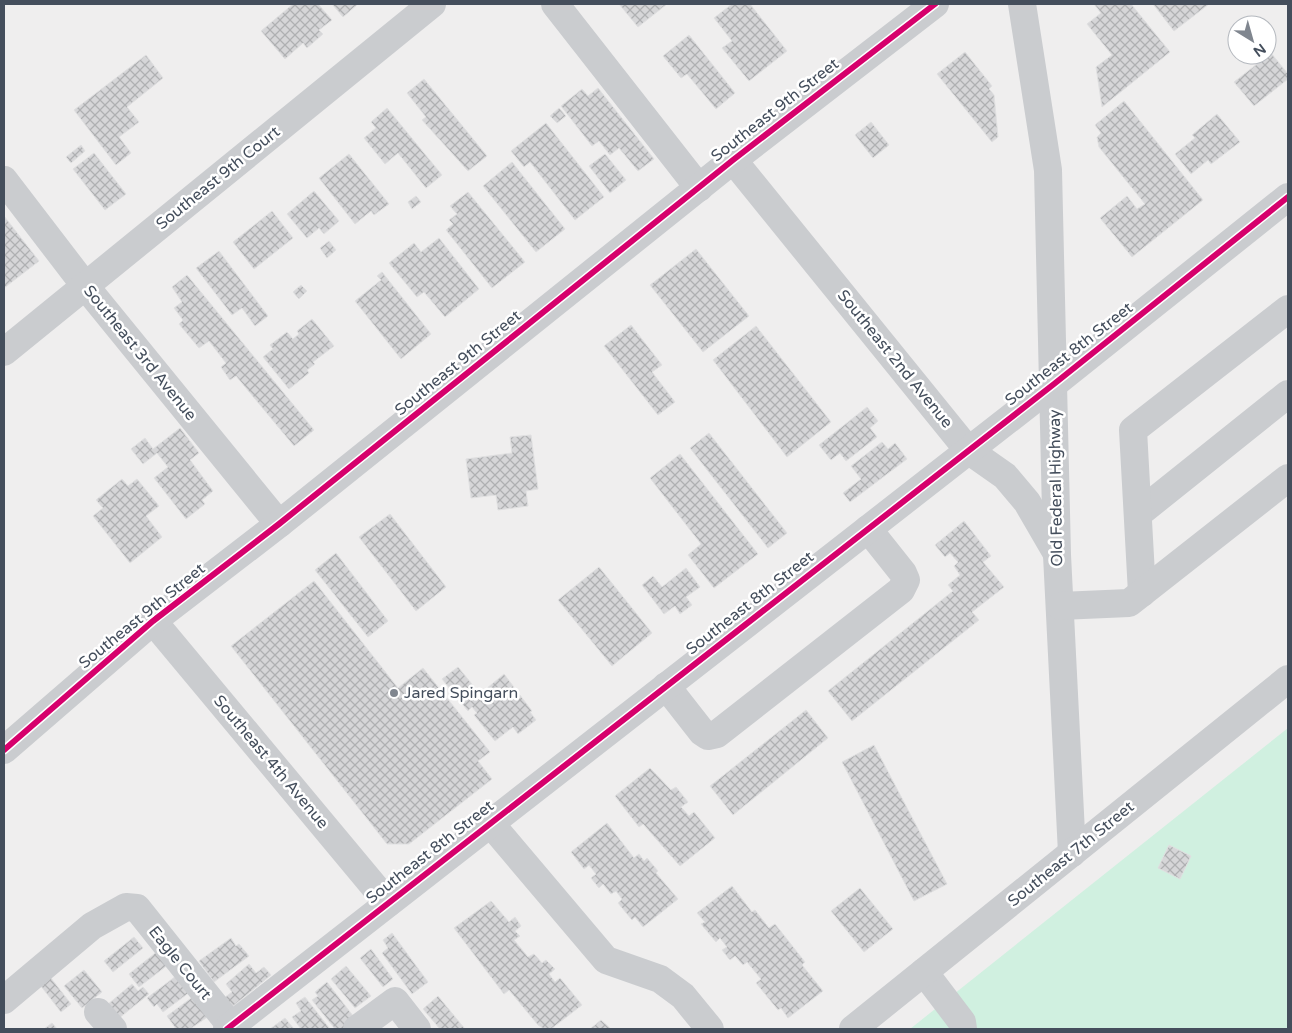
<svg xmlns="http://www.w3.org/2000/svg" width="1292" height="1033" font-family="'Varela Round',sans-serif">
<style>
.park{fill:#d0f0e0}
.building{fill:url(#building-cross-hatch);stroke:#e0e0e1}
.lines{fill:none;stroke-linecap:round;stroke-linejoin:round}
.minor{stroke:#cacccf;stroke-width:28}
.cycleway-casing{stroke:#fff;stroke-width:9}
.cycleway{stroke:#d6006c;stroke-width:6}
.poi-dot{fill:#80868f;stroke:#fff;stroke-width:2}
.labels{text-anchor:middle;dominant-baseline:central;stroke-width:5;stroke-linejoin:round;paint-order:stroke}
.street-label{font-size:16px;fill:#444e5c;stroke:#fff}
.poi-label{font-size:16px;fill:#444e5c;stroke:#fff;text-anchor:start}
</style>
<defs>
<pattern id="building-cross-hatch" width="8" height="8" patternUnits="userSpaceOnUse" patternTransform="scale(1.25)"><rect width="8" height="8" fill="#d6d6d8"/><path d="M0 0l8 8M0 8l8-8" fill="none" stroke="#afb0b2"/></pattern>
</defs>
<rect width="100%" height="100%" fill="#efeeee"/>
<path class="park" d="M1288,728V1029H910Z"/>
<g class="building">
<path d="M293,4H318L332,20L319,30L323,34L307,48L303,43L285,59L261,31Z"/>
<path d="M332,4H358L343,17Z"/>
<path d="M619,4H667L638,27Z"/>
<path d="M732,4H750L787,51L749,81L722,48L732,41L714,18Z"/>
<path d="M1094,4H1131L1170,52L1102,107L1096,67L1112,55L1087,24L1101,13Z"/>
<path d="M1153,4H1209L1174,31Z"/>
<path d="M689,35L735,93L716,109L687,74L681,78L663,56Z"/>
<path d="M965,52L992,86L989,89L994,95L998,137L992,142L937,74Z"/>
<path d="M1271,53L1288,74V79L1254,106L1234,82Z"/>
<path d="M146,55L163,78L127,107L139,122L119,137L131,153L116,165L74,110Z"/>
<path d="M424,79L487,156L468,171L422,120L426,117L407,93Z"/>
<path d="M598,88L654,159L638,171L619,148L610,155L599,141L592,146L561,106L582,89L588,96Z"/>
<path d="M1124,101L1203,200L1132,257L1100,218L1127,196L1137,209L1145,204L1099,147L1097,137L1101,133L1095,125Z"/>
<path d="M387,108L442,175L426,188L398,153L385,164L364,138L376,128L371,122Z"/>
<path d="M559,108L566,116L557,123L550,116Z"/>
<path d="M1217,114L1240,142L1211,164L1208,160L1191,174L1175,154L1195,138L1192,135Z"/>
<path d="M871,122L889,145L873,158L855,135Z"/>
<path d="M546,123L604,197L575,220L530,162L524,167L511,151Z"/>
<path d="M81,145L85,151L71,163L66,157Z"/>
<path d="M94,153L126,194L105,210L73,169Z"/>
<path d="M349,154L389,204L374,215L371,211L355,224L319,178Z"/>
<path d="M605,154L626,180L610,193L589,166Z"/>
<path d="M512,162L565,229L536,252L483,186Z"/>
<path d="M314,191L339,221L324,234L319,228L307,238L287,214Z"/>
<path d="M468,192L525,262L492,288L446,230L453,224L449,220L457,214L450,206Z"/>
<path d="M416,196L421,202L412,209L408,202Z"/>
<path d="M272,211L293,238L254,269L233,242Z"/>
<path d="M4,216L39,261L4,288Z"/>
<path d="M439,238L479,289L445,317L424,292L417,297L389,263L414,243L421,252Z"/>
<path d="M329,241L336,250L327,258L320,248Z"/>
<path d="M696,249L749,316L703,352L650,285Z"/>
<path d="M219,251L268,316L255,326L242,308L232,315L196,268Z"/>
<path d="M382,272L431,334L401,359L355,301L381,280L377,276Z"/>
<path d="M187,275L314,430L294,446L236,376L230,380L221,367L226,363L209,341L199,348L179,324L183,320L174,308L182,302L172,287Z"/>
<path d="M301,285L307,291L299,299L293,292Z"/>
<path d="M312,319L334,346L313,362L315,364L307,370L309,373L289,389L263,357L273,349L270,345L287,332L293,339L299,334L297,331Z"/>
<path d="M631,325L662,365L652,372L675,402L658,415L604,346Z"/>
<path d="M756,326L831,422L787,457L713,360Z"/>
<path d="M867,407L878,421L870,428L877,437L846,461L840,453L831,460L819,445Z"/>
<path d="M180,428L199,453L190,460L213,491L202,500L205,504L186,519L154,478L168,467L157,453L143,464L131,449L145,438L153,449Z"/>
<path d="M709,433L787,533L768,548L690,448Z"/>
<path d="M531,435L538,489L526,491L528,506L498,510L496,495L471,498L466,459L512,453L510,437Z"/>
<path d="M882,442L888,449L895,443L907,459L850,502L843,493L861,479L851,466Z"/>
<path d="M680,454L758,554L714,588L688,555L701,544L650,478Z"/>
<path d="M122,479L128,486L137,479L159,506L146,516L162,537L130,563L93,516L103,508L96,500Z"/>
<path d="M390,514L446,587L416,611L359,537Z"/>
<path d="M964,521L991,556L983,562L1004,587L972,612L979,620L852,721L828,691L953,591L948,585L960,575L954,566L958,562L950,553L945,557L935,545Z"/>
<path d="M336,553L388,621L368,637L315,570Z"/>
<path d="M599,567L652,633L612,666L558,600Z"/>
<path d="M686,568L700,587L686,597L692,605L680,614L675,606L664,614L642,585L653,576L662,587Z"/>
<path d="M314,581L398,688L423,668L490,752L478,761L492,779L409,844H387L231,646Z"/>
<path d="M458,667L480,694L504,674L532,711L530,712L536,720L518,734L513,727L495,741L474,715L477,713L472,707L468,711L442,679Z"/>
<path d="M806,710L828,738L733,815L710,786Z"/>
<path d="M874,745L947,884L914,901L842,762Z"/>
<path d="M650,768L671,790L676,787L688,802L681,807L689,816L694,812L715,838L680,866L643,824L639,827L615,796Z"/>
<path d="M607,823L634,858L639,854L644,861L647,858L658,871L656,873L678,899L643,927L635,917L632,920L618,903L622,899L616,891L611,894L603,884L599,888L591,878L596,874L589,865L584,869L571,852Z"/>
<path d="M1169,845L1191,856L1180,879L1158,868Z"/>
<path d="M732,886L752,912L755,910L769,928L775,924L805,962L802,965L823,991L788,1018L781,1008L778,1010L756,983L761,979L747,962L743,965L735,956L730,960L722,950L727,947L720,938L716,942L701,924L705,922L697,913Z"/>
<path d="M860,888L893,929L864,952L831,911Z"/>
<path d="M491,901L509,922L515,917L521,926L515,931L520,936L514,940L528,957L534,954L542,963L546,960L555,969L549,974L555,982L560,978L582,1005L551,1029H544L538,1025L509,990L504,994L454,928Z"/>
<path d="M392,933L428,982L412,994L382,953L388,948L383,940Z"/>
<path d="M134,937L143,948L113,972L104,961Z"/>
<path d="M231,938L236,946L239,944L249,956L214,982L199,961Z"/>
<path d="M371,949L393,979L383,987L360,958Z"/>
<path d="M159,950L169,964L139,987L129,974Z"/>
<path d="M249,964L256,973L264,967L271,975L232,1007L224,998L232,992L226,984Z"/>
<path d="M346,966L371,996L355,1008L331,979Z"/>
<path d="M84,970L102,992L82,1008L64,986Z"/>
<path d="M47,973L71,1004L61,1012L37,981Z"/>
<path d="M180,973L190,992L163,1012L157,1004L154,1007L147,998Z"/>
<path d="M327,982L357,1021L346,1029H335L312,1000L318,996L315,992Z"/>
<path d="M132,984L138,991L143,987L149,994L118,1019L107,1005Z"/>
<path d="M194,996L209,1016L190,1029H176L167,1016Z"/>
<path d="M438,996L465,1029H440L423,1009Z"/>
<path d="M305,997L330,1029H301L292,1017L301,1011L296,1003Z"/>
<path d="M285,1018L294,1029H270Z"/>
<path d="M601,1020L611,1029H590Z"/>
<path d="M52,1023L57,1029H44Z"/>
</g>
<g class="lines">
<g class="minor">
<path d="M555,4L699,188"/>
<path d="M1022,4L1048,170L1057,555L1072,853"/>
<path d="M733,160L968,450L1005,476L1027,502L1056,552"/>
<path d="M4,180L86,287L279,524"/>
<path d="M4,352L432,4"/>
<path d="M1138,514L1288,394"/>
<path d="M1142,593L1133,430L1288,309"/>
<path d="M1060,606L1129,603L1288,478"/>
<path d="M153,621L388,903"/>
<path d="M666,686L702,732L708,736L717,734L901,590L906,580L903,573L868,529"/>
<path d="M4,750L153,621L279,524L733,160L935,4"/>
<path d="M490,823L606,960L660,979L683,996L710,1029"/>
<path d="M924,972L962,1022L963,1029"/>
<path d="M4,1000L92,926L126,907L137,908L231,1026"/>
<path d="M98,1012L113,1029"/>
<path d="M227,1029L1054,384L1288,197"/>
<path d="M357,1029L395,1001L417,1029"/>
<path d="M853,1029L1288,679"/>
</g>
<defs>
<g id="cycleway">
<path d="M4,750L153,621L279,524L733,160L935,4"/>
<path d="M227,1029L1054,384L1288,197"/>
</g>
</defs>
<use href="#cycleway" class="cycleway-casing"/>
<use href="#cycleway" class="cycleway"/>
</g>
<circle class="poi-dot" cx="394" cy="693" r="5"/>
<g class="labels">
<g class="street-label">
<text transform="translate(775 110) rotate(-38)">Southeast 9th Street</text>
<text transform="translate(218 178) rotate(-39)">Southeast 9th Court</text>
<text transform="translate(140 353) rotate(51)">Southeast 3rd Avenue</text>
<text transform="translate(1069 354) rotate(-38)">Southeast 8th Street</text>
<text transform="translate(895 359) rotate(51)">Southeast 2nd Avenue</text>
<text transform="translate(458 363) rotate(-39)">Southeast 9th Street</text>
<text transform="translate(1056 488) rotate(-91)">Old Federal Highway</text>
<text transform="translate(750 603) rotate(-38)">Southeast 8th Street</text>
<text transform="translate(142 616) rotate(-39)">Southeast 9th Street</text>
<text transform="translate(271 762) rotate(50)">Southeast 4th Avenue</text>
<text transform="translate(430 852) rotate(-38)">Southeast 8th Street</text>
<text transform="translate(1071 854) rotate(-39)">Southeast 7th Street</text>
<text transform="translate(180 963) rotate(51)">Eagle Court</text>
</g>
<g class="poi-label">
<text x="404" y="693">Jared Spingarn</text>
</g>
</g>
<rect width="1292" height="1033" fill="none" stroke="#444e5c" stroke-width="10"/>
<g transform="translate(1252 40) rotate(143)"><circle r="24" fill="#ffffff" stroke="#b4b8be"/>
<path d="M0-4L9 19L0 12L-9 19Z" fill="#80868f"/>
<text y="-8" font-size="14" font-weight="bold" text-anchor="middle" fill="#444e5c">N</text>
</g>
</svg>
